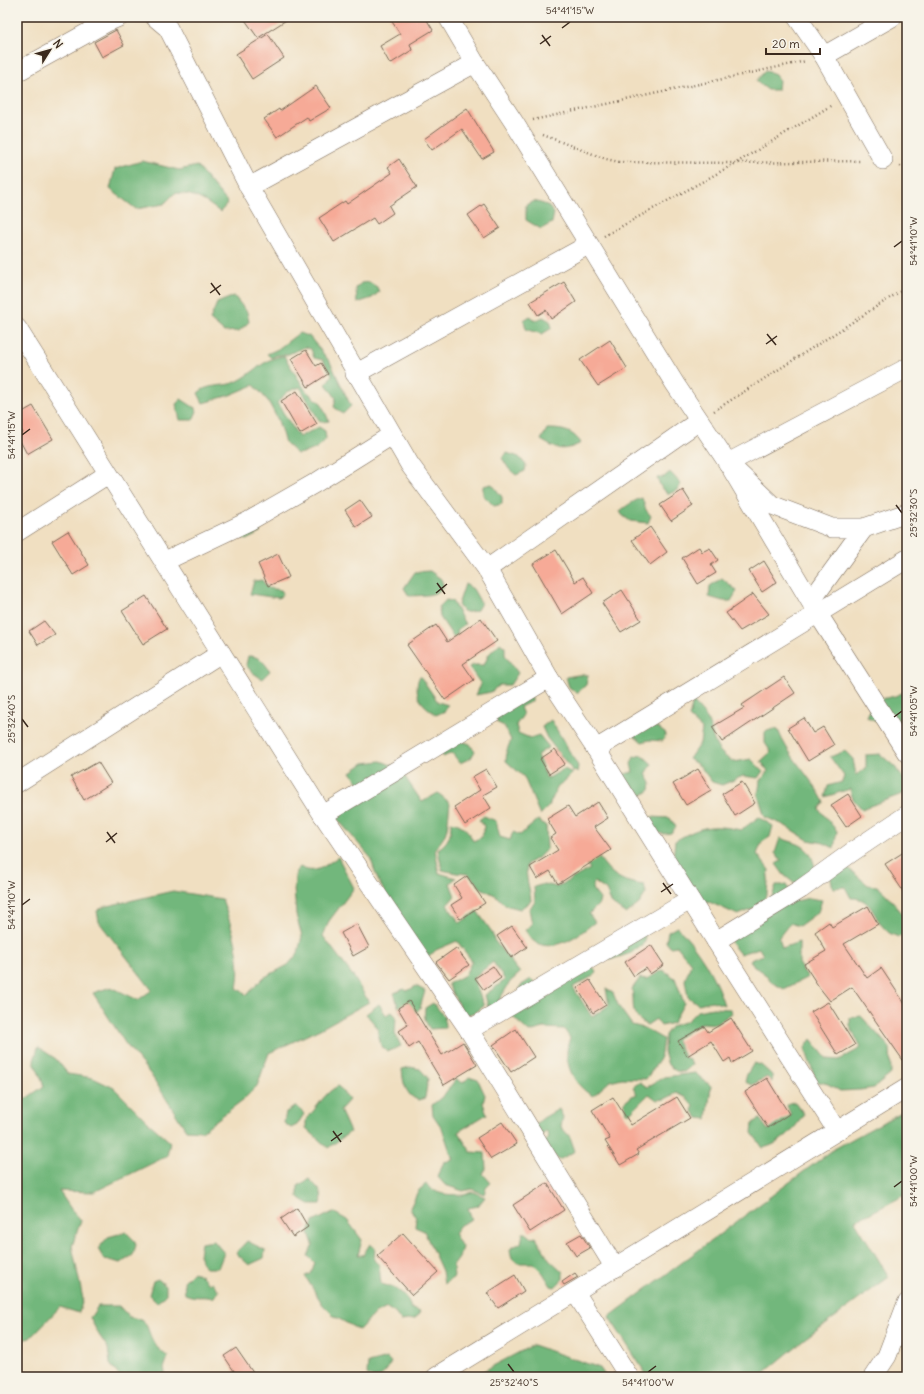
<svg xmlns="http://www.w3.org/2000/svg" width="924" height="1394" font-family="Delius,sans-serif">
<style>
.forest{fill:#72b77c;stroke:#56704d}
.building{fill:#f6aa97}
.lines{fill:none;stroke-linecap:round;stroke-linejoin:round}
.minor-casing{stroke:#7a6957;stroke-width:20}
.path{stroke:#7a6957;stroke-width:2.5;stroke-dasharray:1 3;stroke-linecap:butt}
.minor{stroke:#fff;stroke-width:19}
.ticks{fill:none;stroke:#3b2a1e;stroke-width:1.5}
.neatline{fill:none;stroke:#3b2a1e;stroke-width:1.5}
.ticks-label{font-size:10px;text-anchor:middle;fill:#3b2a1e}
</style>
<rect width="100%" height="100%" fill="#f7f3e8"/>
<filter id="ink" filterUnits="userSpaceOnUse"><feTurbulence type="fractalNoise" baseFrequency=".025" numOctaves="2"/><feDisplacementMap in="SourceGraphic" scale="8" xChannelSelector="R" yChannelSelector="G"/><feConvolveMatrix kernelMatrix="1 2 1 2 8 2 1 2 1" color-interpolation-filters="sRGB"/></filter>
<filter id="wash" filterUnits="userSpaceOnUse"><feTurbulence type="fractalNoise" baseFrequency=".012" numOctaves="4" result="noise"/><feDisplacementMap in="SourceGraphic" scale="16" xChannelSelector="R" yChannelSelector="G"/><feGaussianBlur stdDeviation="0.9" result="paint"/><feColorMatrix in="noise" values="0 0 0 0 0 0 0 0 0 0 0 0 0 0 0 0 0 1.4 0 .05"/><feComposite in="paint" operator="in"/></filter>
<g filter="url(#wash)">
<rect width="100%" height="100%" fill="#f0dfc1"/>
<g class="forest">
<path d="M765,71L773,73L779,80L778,90H768L756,81Z"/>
<path d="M142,161L179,170L197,166L228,203L220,212C204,200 196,194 175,193L164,204L136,209L110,189L115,169Z"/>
<path d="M534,201L547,205L554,213L552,223L541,229L526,220V205Z"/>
<path d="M369,282L377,287L379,292L372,298L357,303L356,288L361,283Z"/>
<path d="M234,296L247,312L249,322L239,331L224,332L210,320L217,303Z"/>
<path d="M530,316L535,321L543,317L550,321L552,328L542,334L526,329L524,320Z"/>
<path d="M299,333L309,336L330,362L351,406L343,414L334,407L336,398L326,384L332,375L323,360L314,358L311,349L305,347L286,355H277L271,358L267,354L278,349Z"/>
<path d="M284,356L306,391L321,403L329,421L320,422L300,387L287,392L277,403L299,437L319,427L325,431L326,439C318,449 310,452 297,454L285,443L278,420L268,401L254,385L230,395L203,403L198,393C207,384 221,387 233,383C251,377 264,357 284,356Z"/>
<path d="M181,399L195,408L197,411L193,420H180L176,404Z"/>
<path d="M547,429C562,429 572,430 581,443C564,452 557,450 541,440Z"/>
<path d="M507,453L519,457L526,465L525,471L516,475L509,469L502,458Z"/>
<path d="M670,472L681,484L677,490L669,494L662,489L657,478L664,477Z"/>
<path d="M492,484L502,497V504L494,506L483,495V486Z"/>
<path d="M642,498L646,510L651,516L648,523L630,521L622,515L620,511C626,506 635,500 642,498Z"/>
<path d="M260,519V533L246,540L233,534Z"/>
<path d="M430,571L441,579L444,587C434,597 422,595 409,596L404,588L415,572Z"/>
<path d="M722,578L737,591L731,601H723L709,597L710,586Z"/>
<path d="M262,580L268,588L281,590L283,593L279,598L250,594L254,581Z"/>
<path d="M465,584L473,589L481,603L477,610C468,613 464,614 458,605Z"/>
<path d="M446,600L452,601L465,624L457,630L459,637L454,638L440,617L439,607Z"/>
<path d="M500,643L505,647V655L518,673L510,685H499L491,692L476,695L481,684L469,667L473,665H484L489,654Z"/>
<path d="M248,656C260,656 264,662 270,671L262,679L252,672L246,665Z"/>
<path d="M578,675H588L586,685L577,693L569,687L566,677Z"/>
<path d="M420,676L438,702L448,705L445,711L436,715C432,711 424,706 421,701C416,695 416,682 420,676Z"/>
<path d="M907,691V733L867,717L870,709L877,700L895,696Z"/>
<path d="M532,697V701L520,707L523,715L516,725L518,733L530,738L539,735L549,747L537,755L547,779L564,769L573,773L557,788L549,806L540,815L524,777L506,761L507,750L511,740L504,726L496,722V710Z"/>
<path d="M693,702C697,707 704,713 707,719C715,739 712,750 734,762L751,759L763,771L758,778L743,776L722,785L712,782L700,766L689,759L700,743L702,729L689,717Z"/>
<path d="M551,720L578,766L577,772L573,771L547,738L542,727Z"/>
<path d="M657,727L666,734L663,741L649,740L642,742L634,735L640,728Z"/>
<path d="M773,729L778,730C788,757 811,776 824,802L819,809L837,831L834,848L824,843L808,840L784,825L765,817L758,795L760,782L768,771L761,761L771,752L765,743V732Z"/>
<path d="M456,739L470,744L475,751L471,758L460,763L452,753L443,757L437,746Z"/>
<path d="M845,751L853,759L856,775L866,768V755L880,754L895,767L907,784L905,793L862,809L853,799L850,789L825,797L828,786L842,782L844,776L830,757Z"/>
<path d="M642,755L652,764L646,774L651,783L650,790L637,799L621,775L633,772L631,764L634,757Z"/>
<path d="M381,761L399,768L422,802L438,793L450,803C447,823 450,834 435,848L439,873L456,878L450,883L455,896L447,905L460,923L477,911L492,932L494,940L520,973L510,982L495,1007H488L485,995L505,980L493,962L473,978L484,1006L475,1012L464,1016L448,984L465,975L472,961L457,941L436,950L423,963L378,880L370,857L334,815L349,803L362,804L364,790L351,772L364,763Z"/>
<path d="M484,816L496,821L500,837L510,840L513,832L520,835L538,820L546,826L547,848L540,856L527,864C525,880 530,886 531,901L520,909L505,905L495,895L481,888L468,874L456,873L442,870L438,849C449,842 451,835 451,822C463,824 468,830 473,841L482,837L484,826L479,820Z"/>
<path d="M651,817L670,818L676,827L671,833C661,835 657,834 650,826Z"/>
<path d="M759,817L773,826L770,837L762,842L757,854L769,870L767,893L761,906L738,915L707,901L704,916L673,859L675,841C701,826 711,824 741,830Z"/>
<path d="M780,838C800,845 809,844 815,867L810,875L795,884L784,875L776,864L781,861L775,853Z"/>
<path d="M591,846C608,870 613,881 644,885L646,893L639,904L626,914L612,904L606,890L594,882L592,889L600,899L599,904L589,914L595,922C580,934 555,954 535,942C531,940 528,934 525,930L532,924L529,909L535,902L534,887L544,884L557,887L590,869L582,857Z"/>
<path d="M338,857L354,888L329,921L323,936L353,976L369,1002L320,1029L269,1053L257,1086L244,1099L202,1131L186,1130L151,1075L125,1043L93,993L111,987L138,1000L152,990L99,922L97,911L103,907L173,891L222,899C232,928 243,957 237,988L247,995L263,978L288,965L298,953L302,936L296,915L294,888L296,871L300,867C316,876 325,865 338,857Z"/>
<path d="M836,864L849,869L868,885L877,886L886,894L902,913L907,924V935L898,937C895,935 889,934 887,931C873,919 873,897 851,898L845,887L833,888L830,875Z"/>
<path d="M776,885H786L796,901L809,898L822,900L818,912L799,926L790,923L779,937L782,948L799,942V965L808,977L784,989L771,982L762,971L754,967L750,960L763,955L759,948L740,954L730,942L772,897Z"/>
<path d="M677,927C697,947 716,977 724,1005L712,1001L698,1004L688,997L685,980L691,964L677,946L670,947L666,942L668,932Z"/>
<path d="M644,930L645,942L631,953L610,960L603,952Z"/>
<path d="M589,962L596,971L595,975L573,987L592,1017L609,1005L606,989L613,993L619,1007L632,1025L644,1028L663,1039L660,1059L646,1079L622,1078L610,1081L593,1096C573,1086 561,1059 570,1038L564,1029L544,1028L529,1032L507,1011L515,1008L526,1010L533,1005L531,997L520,995V986L531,979L547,997Z"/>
<path d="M663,970L675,978L684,1003L673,1023L661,1026L656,1019L647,1025C629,1015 635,1008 632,989L640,978L647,979Z"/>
<path d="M416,986L425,991L420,1008L412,1017L401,1014L394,993L404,989L407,991Z"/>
<path d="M433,1003L444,1016L445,1028L430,1029C425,1022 424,1017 425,1008Z"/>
<path d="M379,1004L386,1015L392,1012L396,1016L395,1034L401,1046L387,1052L381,1046L377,1027L366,1014Z"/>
<path d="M713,1008L730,1009L732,1013L716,1024L702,1023L676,1039L684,1057L689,1059L692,1065L684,1072L676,1071L668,1065L664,1052L665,1035L672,1026L687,1021L697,1011Z"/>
<path d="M861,1016L890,1048L891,1074L874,1088L860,1090L840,1091L828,1084L816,1081L805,1048L811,1039L827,1059L839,1060L861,1048L850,1026V1018Z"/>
<path d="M38,1047L56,1059L68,1074L93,1078L114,1088L151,1125L170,1142L167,1156L94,1192L59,1191L71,1209L81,1220L72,1246L83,1299L79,1313L60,1307L30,1338L17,1341V1105L44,1086L34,1061Z"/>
<path d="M754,1063L761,1065L772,1075V1082L767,1077L752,1085L745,1082L747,1074Z"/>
<path d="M410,1067L420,1069L428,1078L425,1098L418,1100C405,1095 403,1082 402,1069Z"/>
<path d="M695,1073L711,1086L707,1119L698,1118L692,1110L694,1106L687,1098L677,1093L665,1099L657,1100L649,1094L631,1112H626L624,1102L630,1097L637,1094L633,1087L640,1082L647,1087L664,1077Z"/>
<path d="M469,1077L478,1080L485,1095L483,1103L487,1114L458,1132L471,1152L485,1153L486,1169L483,1174L491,1183L486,1188L484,1194L472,1189L463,1191L445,1185L437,1176L444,1162L453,1160L442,1128L433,1115L432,1105L443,1096L456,1079L463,1083Z"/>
<path d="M338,1086L349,1100L340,1110L350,1132L328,1148L306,1128V1120C317,1108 324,1093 338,1086Z"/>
<path d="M795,1102L804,1114C795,1129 781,1144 763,1148L752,1133L753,1123L760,1119L768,1130L791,1115L787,1106L789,1103Z"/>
<path d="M297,1106L304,1114L297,1125L291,1128L284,1123L286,1112Z"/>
<path d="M559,1109L563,1117L561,1127L570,1137L575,1151L559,1160L542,1145L549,1138L547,1131L539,1137L534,1126L543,1118Z"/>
<path d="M907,1109V1194L855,1221L889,1277L804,1340L759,1377H648L609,1317L834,1149Z"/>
<path d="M309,1179C317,1187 324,1192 321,1204H309L298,1197V1186Z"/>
<path d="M426,1184C439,1196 445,1194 461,1195C465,1196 469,1192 473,1192C476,1192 481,1196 485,1197L478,1206L468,1208L472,1219L460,1225L454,1233L462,1247L459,1258L453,1266L454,1277L444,1284L442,1271L424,1231L415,1227L416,1218L410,1208L418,1191Z"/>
<path d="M333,1212L347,1220L362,1240L358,1255H363L370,1244L375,1248L374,1260L379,1265L381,1284C397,1288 405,1292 411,1308L420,1312L415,1319L401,1321L395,1313L387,1308L374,1314L359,1330L334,1316L323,1305L305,1276L311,1274L315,1263L308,1256L313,1244L309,1233L313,1222Z"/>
<path d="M126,1232L134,1240L136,1245L133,1255L121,1263L104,1259L98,1249L108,1237Z"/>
<path d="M523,1233H526L532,1238L536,1237L549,1259L563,1272V1279L555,1287L551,1286L543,1273L533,1263H518L512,1258L510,1251L511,1248L521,1243Z"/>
<path d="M214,1241L224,1253L218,1268H205L199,1255L201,1243Z"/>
<path d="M247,1241L265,1250L264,1258L249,1265L236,1253Z"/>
<path d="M193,1272L202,1276L209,1284L212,1282L219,1291L213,1298C201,1295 197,1299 185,1294L184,1281Z"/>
<path d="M158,1279L166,1286V1294L157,1303L149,1295L153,1281Z"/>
<path d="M98,1306H119L129,1317C151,1320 145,1328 154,1343C157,1348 163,1353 168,1357L164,1368L166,1377H120L110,1364L108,1348L99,1335L90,1318Z"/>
<path d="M533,1345L600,1368L606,1377H472Z"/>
<path d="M387,1358L391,1362C387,1372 378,1383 367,1374L368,1363Z"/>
</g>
<g id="blocks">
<g class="building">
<path d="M243,17H291L258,38Z"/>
<path d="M389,17H425L433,30L410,44L412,50L390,64L380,46L400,34Z"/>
<path d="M116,30L124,45L102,57L94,42Z"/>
<path d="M268,34L284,58L252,79L236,54Z"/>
<path d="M316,86L331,108L309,121L307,117L277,137L264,119L279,109L280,111Z"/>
<path d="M467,108L494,152L482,159L462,129L432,150L424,139Z"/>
<path d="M399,159L417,187L389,206L393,213L377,224L373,218L334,242L319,218L345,201L347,204L392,173L388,167Z"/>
<path d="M484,204L500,228L484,238L468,215Z"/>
<path d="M564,282L576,302L551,319L546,310L538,315L530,302Z"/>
<path d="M610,340L627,368L598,386L580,360Z"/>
<path d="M306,350L316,366L321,363L328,374L308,387L291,359Z"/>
<path d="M297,391L317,424L300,434L281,401Z"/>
<path d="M33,406L53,439L27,454L18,437L23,433L17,423V415Z"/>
<path d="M683,490L693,506L671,521L660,505Z"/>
<path d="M360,500L372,517L356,527L345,510Z"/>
<path d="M650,527L667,552L650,565L632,540Z"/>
<path d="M68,531L89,565L73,575L52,541Z"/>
<path d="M699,547L702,552L710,548L718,560L711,565L716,573L698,584L682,558Z"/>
<path d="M556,550L575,582L583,577L593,593L562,614L533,564Z"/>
<path d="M278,554L289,577L268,586L258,564Z"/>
<path d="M764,561L777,582L762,592L749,571Z"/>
<path d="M622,590L641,620L621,632L602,603Z"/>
<path d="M753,594L769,614L740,631L726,613Z"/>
<path d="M146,596L167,629L143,644L122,611Z"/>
<path d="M481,618L497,641L463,664L474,680L445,700L407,645L436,625L447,642Z"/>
<path d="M44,621L55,635L38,645L29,631Z"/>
<path d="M784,677L795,693L722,742L712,727L744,708L742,705Z"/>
<path d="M804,718L813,733L823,727L834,745L808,761L788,728Z"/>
<path d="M555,749L565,764L549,774L540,759Z"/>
<path d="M98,762L111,783L84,800L71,777Z"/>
<path d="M486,769L497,787L483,795L491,808L465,825L454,807L480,790L472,777Z"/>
<path d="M698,769L711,790L686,805L673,784Z"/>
<path d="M742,782L755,803L735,816L722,794Z"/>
<path d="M848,794L862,816L846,827L831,805Z"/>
<path d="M598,802L608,818L594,827L611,850L558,884L550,871L537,879L530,867L558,850L550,838L556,834L547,819L568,806L575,817Z"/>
<path d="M907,850V897L885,864Z"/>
<path d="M467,876L485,903L460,919L451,905L462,898L454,885Z"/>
<path d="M868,906L878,924L844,944L867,978L881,968L907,1007V1066L852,987L830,1001L819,987L804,964L826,951L815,932L829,922L832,927Z"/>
<path d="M357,924L369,947L353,956L341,933Z"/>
<path d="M512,926L527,947L511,958L497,936Z"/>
<path d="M651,945L664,965L650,974L646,968L634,976L625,962Z"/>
<path d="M456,948L469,965L449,979L436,962Z"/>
<path d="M493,966L501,978L484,990L475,978Z"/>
<path d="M590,980L606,1005L593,1013L577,988Z"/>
<path d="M409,1001L442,1055L463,1042L477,1065L444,1085L418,1042L409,1048L399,1031L408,1025L398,1008Z"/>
<path d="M828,1002L855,1045L838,1055L811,1012Z"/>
<path d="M731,1018L752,1051L732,1063L730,1058L724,1062L711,1041L687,1056L678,1041L704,1026L708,1032Z"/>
<path d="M516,1029L534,1057L511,1072L493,1045Z"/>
<path d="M767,1078L789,1114L768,1128L745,1092Z"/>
<path d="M613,1097L631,1125L677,1097L690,1118L636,1150L639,1154L620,1165L605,1141L610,1139L592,1110Z"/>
<path d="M502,1122L517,1144L491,1159L477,1138Z"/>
<path d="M547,1183L564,1210L530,1232L513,1205Z"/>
<path d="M297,1208L308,1227L293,1237L281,1219Z"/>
<path d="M403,1233L438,1272L412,1295L377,1256Z"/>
<path d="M581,1234L590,1248L576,1256L567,1242Z"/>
<path d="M575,1273L578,1277L564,1285L562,1282Z"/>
<path d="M515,1275L524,1291L498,1308L487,1293Z"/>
<path d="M236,1348L256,1377H238L224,1356Z"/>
</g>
</g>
</g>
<g filter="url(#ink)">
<use href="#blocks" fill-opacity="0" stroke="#7a6957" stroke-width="1"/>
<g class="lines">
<defs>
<g id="minor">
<path d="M155,17L168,28L249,187L410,465L487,569L549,678L596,749L716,941L837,1131"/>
<path d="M448,17L475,63L515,124L675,384L728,463L818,614L907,753"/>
<path d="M797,17L824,56L883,160"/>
<path d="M824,56L892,17"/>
<path d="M17,72L107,22L119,17"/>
<path d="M249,187L475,63"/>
<path d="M17,328L323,815L469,1030L615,1268"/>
<path d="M907,368L728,463L772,505L832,528H864L907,513"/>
<path d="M355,374L588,245"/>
<path d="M17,532L108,474"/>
<path d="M165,561L249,521L317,482L392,435"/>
<path d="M487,569L699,421"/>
<path d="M811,601L864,528"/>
<path d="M596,749L907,559"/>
<path d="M17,783L221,653"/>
<path d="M323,815L549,678"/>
<path d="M716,941L801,889L852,852L907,815"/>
<path d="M469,1030L690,900"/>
<path d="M575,1292L629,1377"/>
<path d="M436,1377L907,1088"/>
<path d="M873,1377L887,1356L907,1303"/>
</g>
</defs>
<use href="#minor" class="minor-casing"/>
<g class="path">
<path d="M533,120L806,61"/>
<path d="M543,135L606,159L619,162L736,163L862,161"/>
<path d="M900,166L907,168"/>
<path d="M604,236L736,163L832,105"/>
<path d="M714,411L907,287"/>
</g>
<use href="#minor" class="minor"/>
</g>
</g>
<path class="ticks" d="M562,28L570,22M542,35L550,46M540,44L551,36M894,247L902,241M211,283L220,295M210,293L221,285M767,334L776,345M766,344L777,336M22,435L30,429M896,505L902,513M437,583L445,594M436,593L447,584M894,717L902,711M22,719L28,727M107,832L115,843M106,842L117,833M663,883L671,894M661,892L673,884M22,905L30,899M333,1131L341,1142M331,1141L342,1133M894,1187L902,1181M508,1364L514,1372M648,1372L656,1366"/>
<rect width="924" height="1394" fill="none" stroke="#f7f3e8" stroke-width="44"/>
<g transform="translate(50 50) rotate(53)" stroke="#f7f3e8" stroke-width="3" paint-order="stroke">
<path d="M0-3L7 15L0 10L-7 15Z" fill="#3b2a1e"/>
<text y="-6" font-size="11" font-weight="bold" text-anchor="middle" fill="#3b2a1e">N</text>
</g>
<path d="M766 48v6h54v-6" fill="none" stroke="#3b2a1e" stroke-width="2"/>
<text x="772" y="48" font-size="12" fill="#3b2a1e" stroke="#f7f3e8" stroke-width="3" paint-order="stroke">20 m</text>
<rect x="22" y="22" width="880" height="1350" class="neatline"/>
<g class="ticks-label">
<text x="570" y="14">54°41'15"W</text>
<text transform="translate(913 241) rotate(-90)" y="4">54°41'10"W</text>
<text transform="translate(11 435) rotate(-90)" y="4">54°41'15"W</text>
<text transform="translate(913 513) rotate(-90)" y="4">25°32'30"S</text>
<text transform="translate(913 711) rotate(-90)" y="4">54°41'05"W</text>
<text transform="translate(11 719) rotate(-90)" y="4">25°32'40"S</text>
<text transform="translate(11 905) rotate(-90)" y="4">54°41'10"W</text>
<text transform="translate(913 1181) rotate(-90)" y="4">54°41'00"W</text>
<text x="514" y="1386">25°32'40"S</text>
<text x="648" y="1386">54°41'00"W</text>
</g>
</svg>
